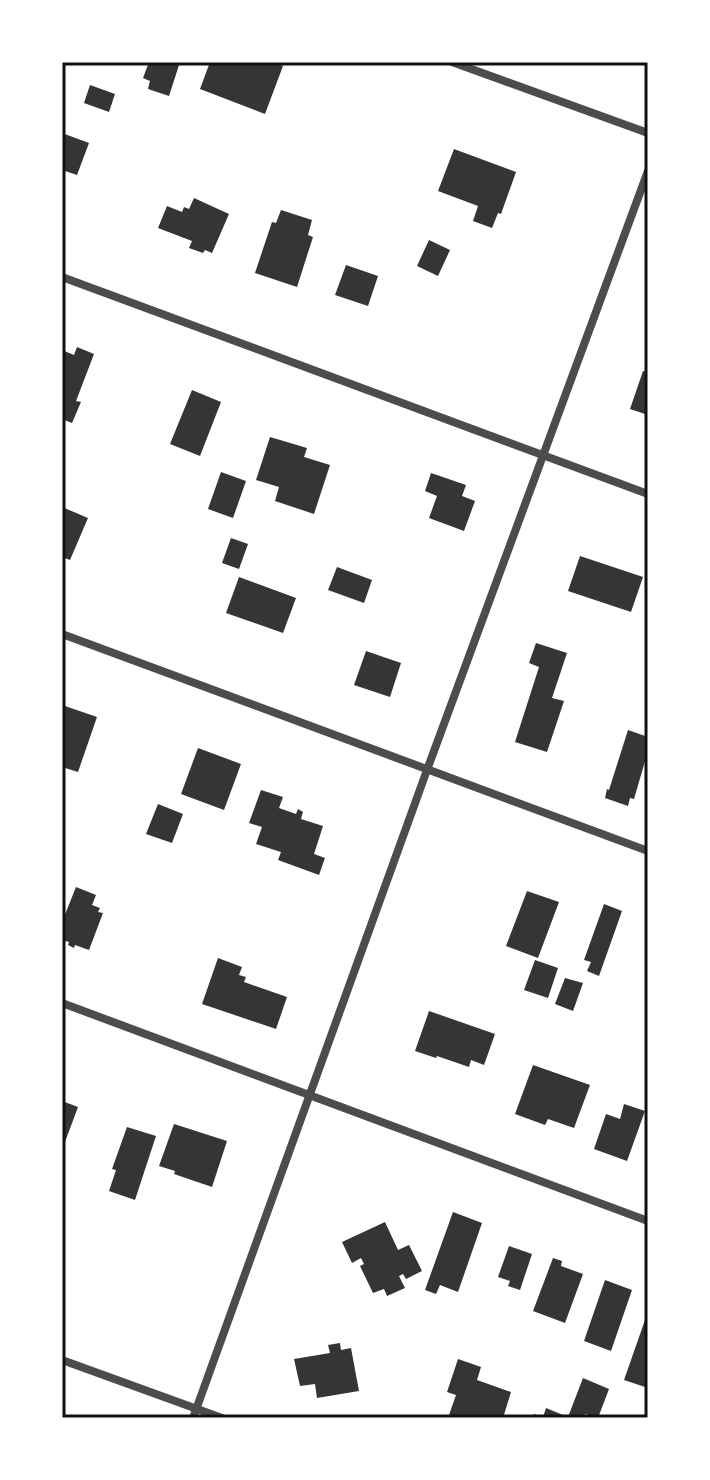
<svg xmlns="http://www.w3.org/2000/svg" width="710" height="1480" font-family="'Open Sans',sans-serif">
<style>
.building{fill:#353535}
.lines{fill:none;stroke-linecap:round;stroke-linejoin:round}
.minor{stroke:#4c4c4c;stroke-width:8}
.neatline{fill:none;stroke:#111;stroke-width:3}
</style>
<rect width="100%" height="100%" fill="#fff"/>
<g class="building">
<path d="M149,62H180L169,96L148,89L150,81L143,78Z"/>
<path d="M210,62H250L255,64L256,62L260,63V62H274L283,66L265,114L200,89Z"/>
<path d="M90,85L115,94L109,112L84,103Z"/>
<path d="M62,133L89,143L77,175L62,170Z"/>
<path d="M454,149L516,172L501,214L498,213L492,228L473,221L478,206L438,191Z"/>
<path d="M194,198L229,214L212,253L205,250L203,253L189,248L192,241L158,228L167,206L182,212L184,207L189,209Z"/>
<path d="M281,210L312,220L308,235L313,237L297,287L255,273L272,222L276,223Z"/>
<path d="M429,240L450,250L438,276L417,266Z"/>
<path d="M346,265L378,276L368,306L335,295Z"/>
<path d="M77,347L94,354L76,401L81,402L72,423L62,419V350L74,355Z"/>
<path d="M643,371L648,372V415L630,409Z"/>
<path d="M192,390L221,402L200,456L170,444Z"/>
<path d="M270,437L307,448L304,457L330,465L314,514L275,501L279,487L256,480Z"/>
<path d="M221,472L246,481L233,518L208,509Z"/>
<path d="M431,473L466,485L462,496L475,501L464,531L429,518L437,496L425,491Z"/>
<path d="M62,507L88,518L70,560L62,557Z"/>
<path d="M231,538L248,544L239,569L222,563Z"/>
<path d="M580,556L643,577L631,612L568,591Z"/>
<path d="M337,567L372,580L364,603L328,590Z"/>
<path d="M239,577L296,598L283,633L226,613Z"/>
<path d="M536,643L567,653L552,698L564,701L547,752L515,742L539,667L529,663Z"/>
<path d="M366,651L401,663L390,697L354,685Z"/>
<path d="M62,705L97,717L78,772L62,767Z"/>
<path d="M628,730L648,737V751L634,799L630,798L628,806L605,798L607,789L609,790Z"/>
<path d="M198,748L241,764L224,810L181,794Z"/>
<path d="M261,790L283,797L279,808L296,814L298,809L303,812L301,819L323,826L314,854L325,858L319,875L278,860L281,852L256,844L262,827L249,823Z"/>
<path d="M158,804L183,814L172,843L146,834Z"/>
<path d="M76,887L96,895L92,905L100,908L98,912L103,913L89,950L75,945L74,948L68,945L69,942L62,940V922Z"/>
<path d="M527,891L559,902L538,958L506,946Z"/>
<path d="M604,904L622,911L599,976L587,971L591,962L584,960Z"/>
<path d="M218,958L242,967L239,975L246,977L244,982L287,997L276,1029L202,1004Z"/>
<path d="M535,960L558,968L548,998L524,990Z"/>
<path d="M565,978L583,983L573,1011L555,1004Z"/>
<path d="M429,1011L495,1034L484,1065L471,1060L469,1067L437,1056L436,1058L415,1051Z"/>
<path d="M533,1065L590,1085L574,1128L548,1119L545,1125L515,1114Z"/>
<path d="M62,1101L78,1107L62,1150Z"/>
<path d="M624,1104L645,1111L627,1161L594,1149L606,1114L620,1119Z"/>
<path d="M174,1124L227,1141L212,1187L174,1174L175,1171L159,1166Z"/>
<path d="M127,1127L156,1136L135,1200L109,1191L116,1170L112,1169Z"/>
<path d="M453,1212L482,1223L458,1292L440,1285L436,1294L425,1290Z"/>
<path d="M385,1222L398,1250L409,1245L422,1271L406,1279L403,1274L399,1276L405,1288L387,1296L384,1289L373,1293L360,1266L364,1264L361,1258L352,1263L342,1242Z"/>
<path d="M509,1246L532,1254L520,1290L508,1286L510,1281L498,1277Z"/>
<path d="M553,1258L562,1261L561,1266L583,1274L565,1323L533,1311Z"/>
<path d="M605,1280L632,1290L611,1351L584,1341Z"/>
<path d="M645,1320L648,1321V1388L624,1380Z"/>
<path d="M340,1343L341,1350L351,1348L359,1391L317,1398L315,1384L300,1386L294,1359L330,1353L328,1345Z"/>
<path d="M458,1359L481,1367L477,1380L511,1392L503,1418H448L456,1395L447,1392Z"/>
<path d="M583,1378L609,1389L598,1418L585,1414L584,1418H533L534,1414L543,1417L546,1408L568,1417Z"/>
</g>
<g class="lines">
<g class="minor">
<path d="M452,62L648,133"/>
<path d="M62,277L648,494"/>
<path d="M62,634L648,851"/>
<path d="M62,1003L648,1221"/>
<path d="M62,1360L222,1418"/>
<path d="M193,1418L427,770L648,171"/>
</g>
</g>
<rect width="710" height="1480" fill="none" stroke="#ffffff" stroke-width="128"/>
<rect x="64" y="64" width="582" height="1352" class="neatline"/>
</svg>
